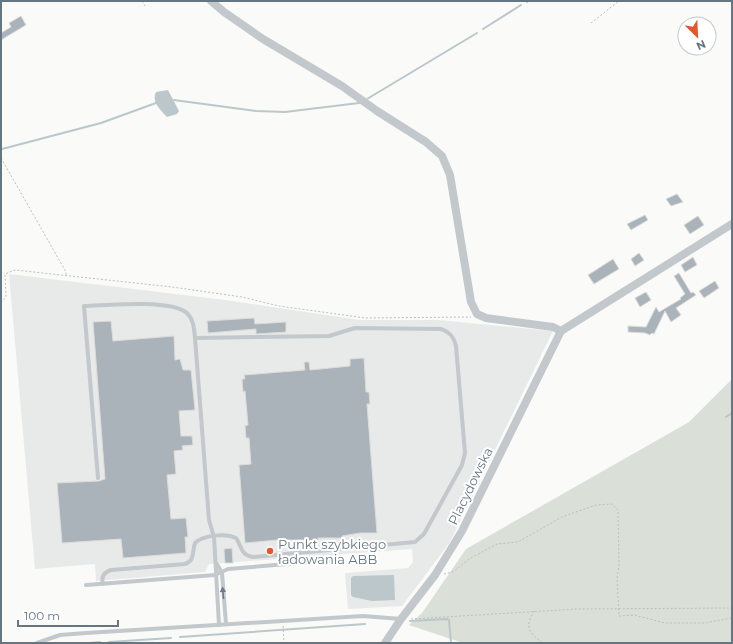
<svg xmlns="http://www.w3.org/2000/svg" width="733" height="644" font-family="Montserrat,sans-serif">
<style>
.built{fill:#e8e9e9}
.green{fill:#dadfd7}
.water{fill:#bbc7cb}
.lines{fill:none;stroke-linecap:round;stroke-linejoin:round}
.stream{stroke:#bbc7cb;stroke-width:2}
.building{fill:#aab3b9;stroke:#dcdcda}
.path{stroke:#bbbfc2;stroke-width:1;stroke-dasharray:2 2;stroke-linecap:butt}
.service{stroke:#c3c8cc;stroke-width:4}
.minor{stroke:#c3c8cc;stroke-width:8}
.oneway{fill:#6a7a87}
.poi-dot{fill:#e4572e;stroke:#fff;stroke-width:1.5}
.labels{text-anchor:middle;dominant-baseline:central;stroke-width:4;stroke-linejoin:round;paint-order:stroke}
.street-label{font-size:13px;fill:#657683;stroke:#fff}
.poi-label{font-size:13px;fill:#657683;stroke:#fff;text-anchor:start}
</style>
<rect width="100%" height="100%" fill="#fafaf8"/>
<path class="built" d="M9,274L225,300L360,320H438L553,331L450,542L402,606L348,609L345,573L408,568L413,562L412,549L209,564L205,572L96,581L95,564L35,569Z"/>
<path class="green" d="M732,379V643H463L409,625L422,613L466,549L689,422Z"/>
<g class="water">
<path d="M168,90L179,111L177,114L167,117C161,111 151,101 156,92Z"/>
<path d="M394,575L395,600L372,601L353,597L351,595V578L353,576Z"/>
</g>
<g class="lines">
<g class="stream">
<path d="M527,2L528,1"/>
<path d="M483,29L521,5"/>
<path d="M367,99L477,33"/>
<path d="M174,100L256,111L285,112L359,103"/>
<path d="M2,149L101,123L156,103"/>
<path d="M726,417L732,413"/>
<path d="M410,621L447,619L449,620L451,643"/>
<path d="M180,637L365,624"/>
<path d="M109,642L171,638"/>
<path d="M89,643L100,642"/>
</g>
</g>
<g class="building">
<path d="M21,16L26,25L1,40V33L11,27L9,23Z"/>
<path d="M677,194L683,202L671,206L666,199Z"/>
<path d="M645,215L648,220L631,230L627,224Z"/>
<path d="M698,216L704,225L690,234L684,225Z"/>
<path d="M639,253L644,260L635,266L631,259Z"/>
<path d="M693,257L697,265L685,272L681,265Z"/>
<path d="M613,259L619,269L594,284L588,275Z"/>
<path d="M679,273L691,293L693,292L696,295L676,308L681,315L671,322L665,311L654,334L652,333L650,335L645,333L628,332V326L646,327L656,307L659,312L681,299L680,298L685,294L674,276Z"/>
<path d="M715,281L719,288L704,298L699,291Z"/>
<path d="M646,292L651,300L640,307L635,298Z"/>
<path d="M254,318L255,324L286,322V332L256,334V329L208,333L207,321Z"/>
<path d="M111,321L113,341L174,336L175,360L180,359L183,370H191L195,410L179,411L181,436H192L193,445L182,446L183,450L174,451L176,474L167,475L171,519L186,518L188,537H185L186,553L123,558L121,539L62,543L57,483L99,481L105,479L93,322Z"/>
<path d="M364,358L366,392H369L370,404H367L377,533H360L342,536V538H318V543L305,544V540H277L245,543L239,465L251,464L249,438H246L245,426L248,425L245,391L243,392L242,379H245L244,375L305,370L304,362H309L310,370L350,366V359Z"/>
<path d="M232,548L233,563H225L224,549Z"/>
</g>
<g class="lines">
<g class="path">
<path d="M142,1L145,6"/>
<path d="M591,23L619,1"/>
<path d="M1,158L66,272V275"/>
<path d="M1,303L6,297L5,274L15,270L172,287L242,297L279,306L365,318L471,317"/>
<path d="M444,574L453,572L469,559L497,544L518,542L562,517L596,505L612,504L618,510L619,565L617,579L619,616L634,615L665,623H704L732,618"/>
<path d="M534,611C524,628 529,633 543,643"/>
<path d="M411,619L577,609L732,608"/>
<path d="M283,626L284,643"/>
</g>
<g class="service">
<path d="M98,478L84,306C105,305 171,299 187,313C194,320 194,329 195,338L209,520L214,537L219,625"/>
<path d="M217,564L222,573L226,624"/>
<path d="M103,584C101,577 104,572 111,570L185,564C195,561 192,552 195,543C203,535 226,533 236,538C242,546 240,555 253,557L415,542L424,534L462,465L465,453L456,346C454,337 450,332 441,329L355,328L329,336L195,338"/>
<path d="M86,585L215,575L228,569L335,560"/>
<path d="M37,643L60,635L86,633L363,616L401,619"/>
</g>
<g class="minor">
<path d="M211,1L224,12L263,39L342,86L377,111L426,142L442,156L450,175L471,302L477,314L486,318L553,327L561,331"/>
<path d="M561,331L732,224"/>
<path d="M385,643L401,619L435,575L462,531L561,331"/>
</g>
</g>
<defs><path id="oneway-solid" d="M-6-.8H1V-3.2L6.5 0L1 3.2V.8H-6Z"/></defs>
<use class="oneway" href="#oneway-solid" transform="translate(223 593) rotate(-95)"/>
<circle class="poi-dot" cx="270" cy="551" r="4"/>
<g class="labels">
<g class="street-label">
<text transform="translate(470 486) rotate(-64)">Placydowska</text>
</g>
<g class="poi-label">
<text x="278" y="544">Punkt szybkiego<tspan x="278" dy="15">ładowania ABB</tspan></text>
</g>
</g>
<rect width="733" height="644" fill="none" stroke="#657683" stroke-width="4"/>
<g transform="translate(697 36) rotate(156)"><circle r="19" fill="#ffffff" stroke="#c1c8cd"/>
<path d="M0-3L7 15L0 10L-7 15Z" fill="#e4572e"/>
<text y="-6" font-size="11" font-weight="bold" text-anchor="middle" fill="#657683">N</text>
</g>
<path d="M18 620v6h100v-6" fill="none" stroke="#657683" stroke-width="2"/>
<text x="24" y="620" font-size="12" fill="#657683" stroke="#ffffff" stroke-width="3" paint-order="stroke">100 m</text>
</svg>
